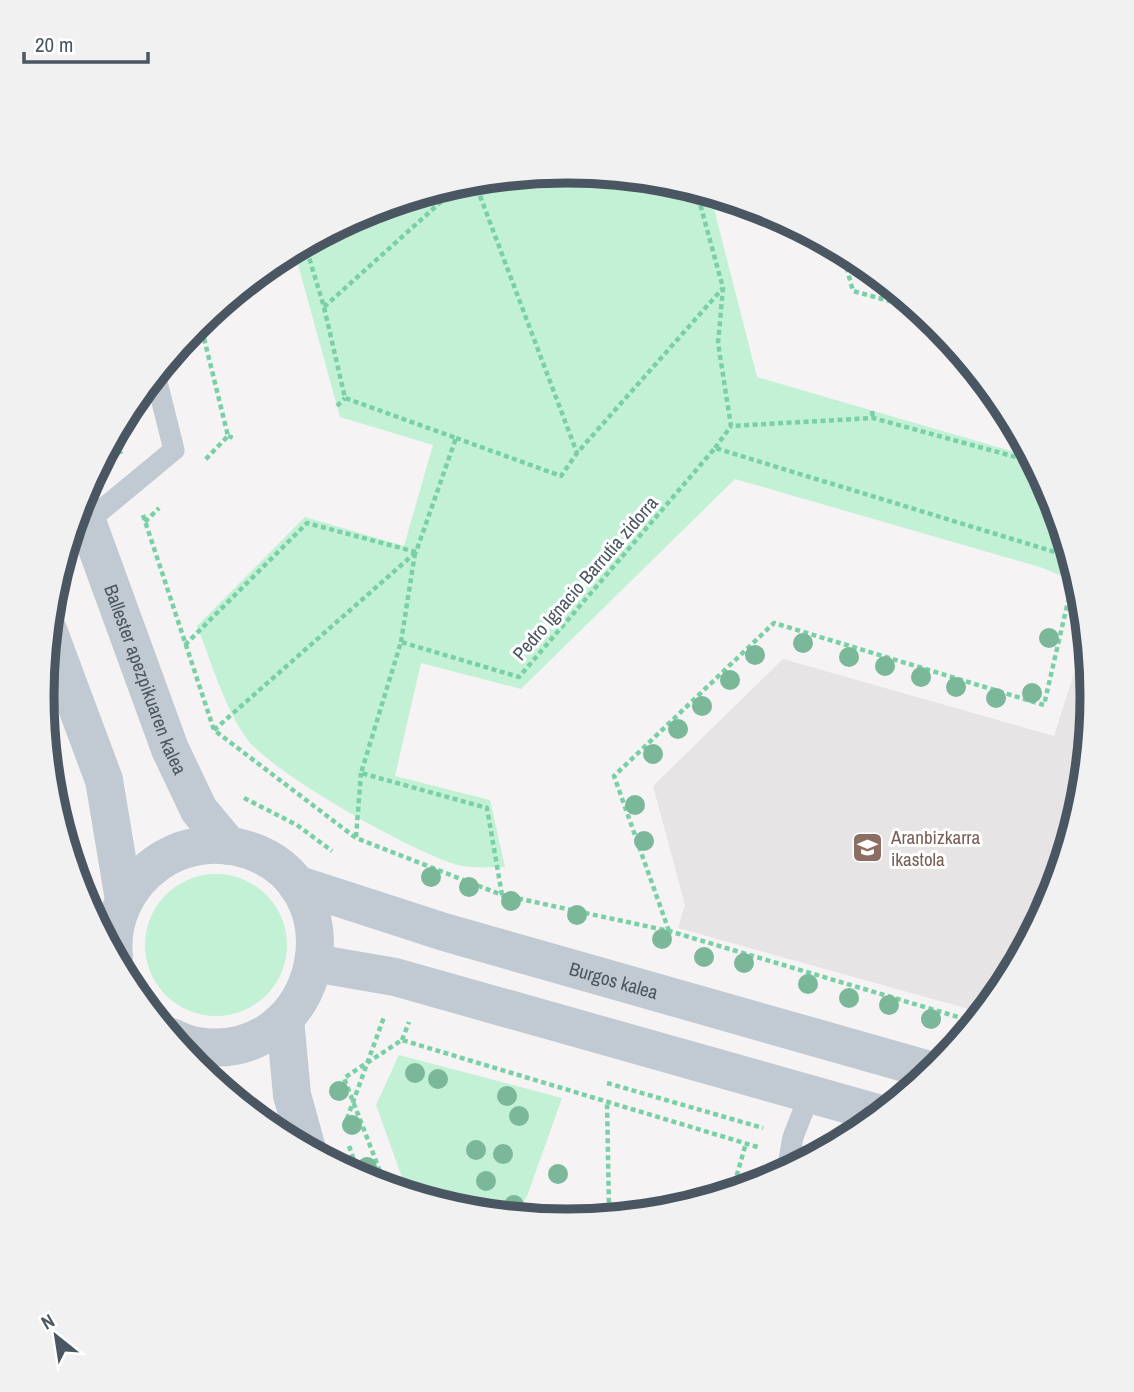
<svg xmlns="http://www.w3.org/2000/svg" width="1134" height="1392" font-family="'Archivo Narrow',sans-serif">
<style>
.education{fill:#e6e4e5}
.green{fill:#c3f1d5}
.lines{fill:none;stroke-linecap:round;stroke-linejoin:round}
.path{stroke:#7ad0a6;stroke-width:4.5;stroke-dasharray:5 3.5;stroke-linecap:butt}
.lane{stroke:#c1cad2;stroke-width:21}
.street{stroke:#c1cad2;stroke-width:38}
.tree{fill:#7bb799}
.labels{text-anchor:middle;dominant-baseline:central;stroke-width:6;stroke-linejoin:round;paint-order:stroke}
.street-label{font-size:19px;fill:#4a5661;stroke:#fff}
.education-label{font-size:19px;fill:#785e54;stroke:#fff;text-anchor:start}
.rim{fill:none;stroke:#4a5661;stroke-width:9}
</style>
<rect width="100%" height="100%" fill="#f5f3f3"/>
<path class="education" d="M1086,635L1092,696L1082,799L1052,897L1003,988L983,1013L678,928L685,905L653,786L783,659L1054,736Z"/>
<g class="green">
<path d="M567,171L670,181L710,193L757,377L1032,457L1052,495L1079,583L1040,567L735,479L521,689L421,663L395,776L490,800L505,867C491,867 476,868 462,866C420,857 272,773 247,739C224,707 212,663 197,626L305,517L404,546L433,445L340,417L294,250L366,211L465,181Z"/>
<circle cx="216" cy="945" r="71"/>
<path d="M399,1055L562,1098L527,1196L514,1216L464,1211L408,1194L376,1105Z"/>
</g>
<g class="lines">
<g class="path">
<path d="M474,180L577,453"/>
<path d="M696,189L723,288L718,343L731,426L873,418L1034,462"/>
<path d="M842,251L853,291L919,309"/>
<path d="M324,307L463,182"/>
<path d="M200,322L228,436L204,461"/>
<path d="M337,406L345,398"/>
<path d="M872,411L873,418"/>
<path d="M114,436L121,454"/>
<path d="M228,436L236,439"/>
<path d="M456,438L561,476L577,453L723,288"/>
<path d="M715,448L731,426"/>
<path d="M143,515L214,730L356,838L502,895L669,931L975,1022"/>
<path d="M145,522L159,508"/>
<path d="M401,642L415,553"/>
<path d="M185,645L307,523L416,552L456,438L345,398L324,307L305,244"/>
<path d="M214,730L415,553"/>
<path d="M52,797L64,793"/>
<path d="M244,798L297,825L332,851"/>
<path d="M356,837L361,773"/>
<path d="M502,895L487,808L361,773L401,642L519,677L715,448L1071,557"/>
<path d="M669,931L614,776L774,623L1044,705L1075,571"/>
<path d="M402,1040L409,1022"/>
<path d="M607,1083L763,1128"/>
<path d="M344,1127L384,1017"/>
<path d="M349,1146L360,1178"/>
<path d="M386,1187L344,1078L402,1040L761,1148"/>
<path d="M732,1192L746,1143"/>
<path d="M548,1219L609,1209L607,1103"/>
</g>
<g class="lane">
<path d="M87,522L174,450L155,374"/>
<path d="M787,1171L793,1137L810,1094"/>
</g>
<g class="street">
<path id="s1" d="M80,502L170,749L199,810L229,846"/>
<path d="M48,630L104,780L124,900"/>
<path id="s2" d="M296,884L444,932L933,1071"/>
<path d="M114,956C110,920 127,885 156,864C179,847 209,841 237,847C364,876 325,1066 197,1046C188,1045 179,1040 171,1037"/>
<path d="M314,963L395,977L881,1114"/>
<path d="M285,1019L292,1095L307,1149"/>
</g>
</g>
<g class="tree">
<circle cx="1049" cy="638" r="10"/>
<circle cx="803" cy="643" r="10"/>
<circle cx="755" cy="655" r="10"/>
<circle cx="849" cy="657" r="10"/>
<circle cx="885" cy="666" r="10"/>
<circle cx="921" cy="677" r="10"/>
<circle cx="730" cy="680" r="10"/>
<circle cx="956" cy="687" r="10"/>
<circle cx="1032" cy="693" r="10"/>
<circle cx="996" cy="698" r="10"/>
<circle cx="702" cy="706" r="10"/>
<circle cx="678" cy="729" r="10"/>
<circle cx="653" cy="754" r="10"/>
<circle cx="635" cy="805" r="10"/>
<circle cx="644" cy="841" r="10"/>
<circle cx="431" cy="877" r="10"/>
<circle cx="469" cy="887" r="10"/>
<circle cx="511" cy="901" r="10"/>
<circle cx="577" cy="915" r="10"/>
<circle cx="662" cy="939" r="10"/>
<circle cx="704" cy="957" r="10"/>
<circle cx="744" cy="963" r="10"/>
<circle cx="808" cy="984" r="10"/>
<circle cx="849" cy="998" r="10"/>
<circle cx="889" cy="1005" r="10"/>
<circle cx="931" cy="1019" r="10"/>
<circle cx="415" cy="1073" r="10"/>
<circle cx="438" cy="1079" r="10"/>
<circle cx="339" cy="1091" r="10"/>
<circle cx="507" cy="1096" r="10"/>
<circle cx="519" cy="1116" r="10"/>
<circle cx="352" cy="1125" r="10"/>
<circle cx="476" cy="1150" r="10"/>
<circle cx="503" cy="1154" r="10"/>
<circle cx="367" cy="1167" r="10"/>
<circle cx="558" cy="1174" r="10"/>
<circle cx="486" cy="1181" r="10"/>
<circle cx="514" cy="1205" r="10"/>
</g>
<defs>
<symbol id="school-square" viewBox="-11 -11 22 22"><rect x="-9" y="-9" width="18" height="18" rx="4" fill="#8d6e63" stroke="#fff"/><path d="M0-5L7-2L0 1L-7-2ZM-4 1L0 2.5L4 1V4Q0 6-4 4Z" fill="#fff"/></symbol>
</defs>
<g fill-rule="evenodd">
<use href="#school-square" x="850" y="830" width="35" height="35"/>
</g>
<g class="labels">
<g class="street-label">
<text transform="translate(585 578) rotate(-49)">Pedro Ignacio Barrutia zidorra</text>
<text stroke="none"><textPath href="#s1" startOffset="189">Ballester apezpikuaren kalea</textPath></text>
<text stroke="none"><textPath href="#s2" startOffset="332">Burgos kalea</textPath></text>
</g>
<g class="education-label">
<text x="891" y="837">Aranbizkarra<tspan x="891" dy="22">ikastola</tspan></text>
</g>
</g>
<path d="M0 0H1134V1392H0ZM54 696a513 513 0 1 1 1026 0a513 513 0 1 1-1026 0Z" fill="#f1f1f2" fill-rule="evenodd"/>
<path class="rim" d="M54 696a513 513 0 1 1 1026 0a513 513 0 1 1-1026 0Z"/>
<g transform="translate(56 1336) rotate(330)" stroke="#ffffff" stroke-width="5" paint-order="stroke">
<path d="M0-5L12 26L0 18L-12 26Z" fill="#4a5661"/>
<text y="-10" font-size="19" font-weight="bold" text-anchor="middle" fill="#4a5661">N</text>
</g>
<path d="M24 52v10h124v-10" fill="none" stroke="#4a5661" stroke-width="3.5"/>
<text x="35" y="52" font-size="21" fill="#4a5661" stroke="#ffffff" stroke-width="5" paint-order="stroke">20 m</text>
</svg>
